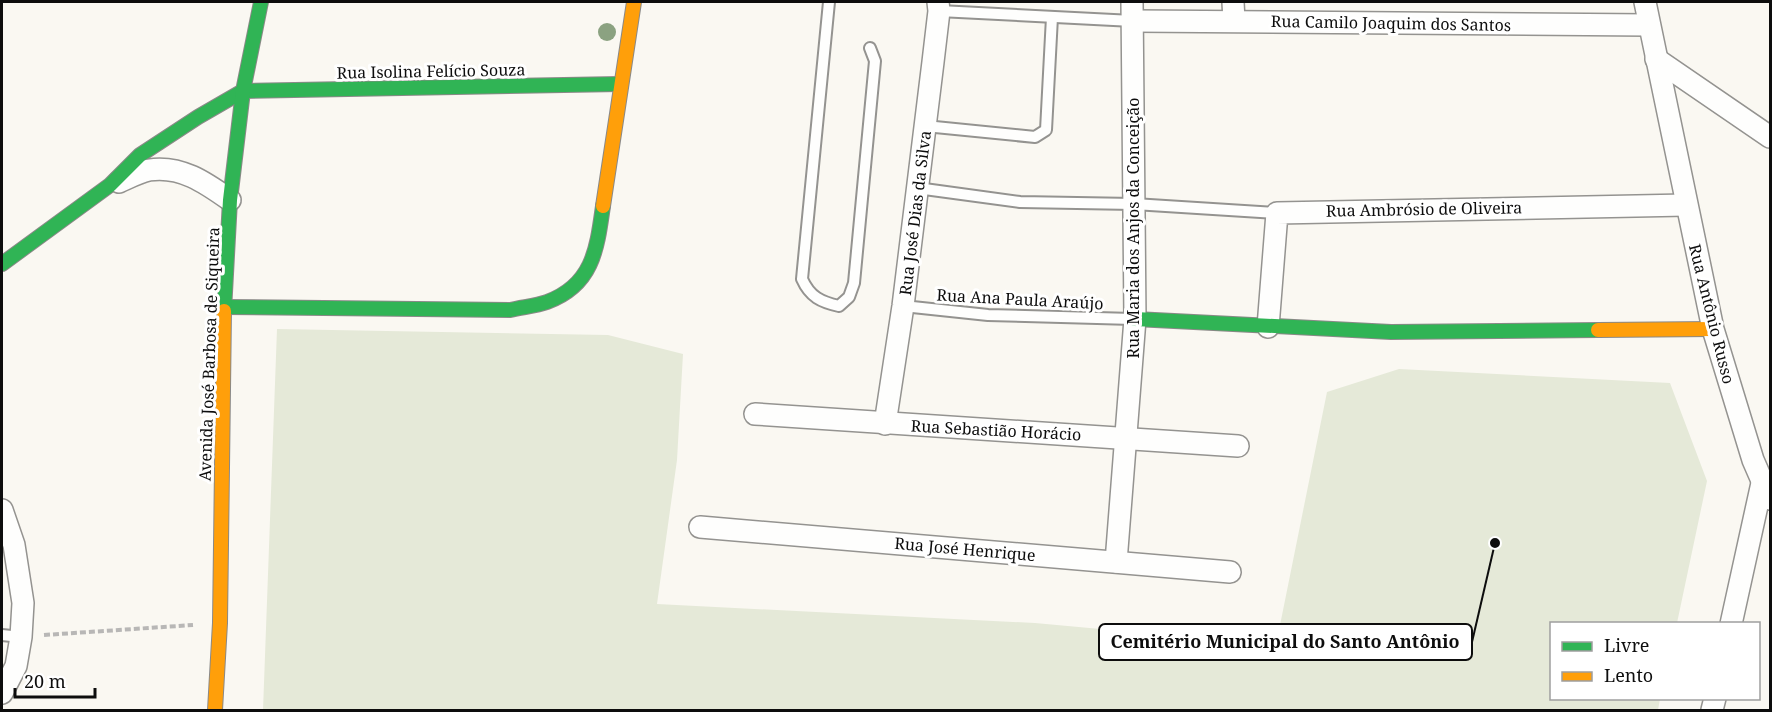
<svg xmlns="http://www.w3.org/2000/svg" width="1772" height="712" font-family="'Noto Serif',serif">
<style>
.cemetery{fill:#e5e9d8}
.lines{fill:none;stroke-linecap:round;stroke-linejoin:round}
.lane-casing{stroke:#949390;stroke-width:14}
.street-casing{stroke:#949390;stroke-width:24}
.fast-casing{stroke:#8a8987;stroke-width:16}
.slow-casing{stroke:#8a8987;stroke-width:16}
.path{stroke:#b8b7b6;stroke-width:4;stroke-dasharray:6 3;stroke-linecap:butt}
.lane{stroke:#fefefd;stroke-width:10}
.street{stroke:#fefefd;stroke-width:21}
.fast{stroke:#30b455;stroke-width:14}
.slow{stroke:#ff9f0a;stroke-width:14}
.tree{fill:#8ba281}
.labels{text-anchor:middle;dominant-baseline:central;stroke-width:6;stroke-linejoin:round;paint-order:stroke}
.street-label{font-size:16px;fill:#0d0d0d;stroke:#fff}
.leader{fill:none;stroke:#0d0d0d;stroke-width:2}
.callout-dot{fill:#0d0d0d;stroke:#fff;stroke-width:2}
.callout{fill:#fff;stroke:#0d0d0d;stroke-width:2}
.callout-label{font-size:18px;text-anchor:middle;font-weight:bold;fill:#0d0d0d}
</style>
<rect width="100%" height="100%" fill="#faf8f2"/>
<path class="cemetery" d="M277,329L608,335L683,354L677,460L657,604L1035,623L1276,645L1327,392L1399,369L1670,383L1707,481L1677,623L1552,624V698L1660,699L1658,710H263Z"/>
<g class="lines">
<defs>
<g id="lane">
<path d="M829,2L802,279C810,297 821,302 839,306L849,297L854,283L875,61L870,48"/>
<path d="M939,11L1133,21"/>
<path d="M925,126L1035,137L1046,130L1052,17"/>
<path d="M917,188L1020,202L1134,204L1277,213"/>
<path d="M903,306L988,315L1133,319"/>
<path d="M2,635L21,637"/>
</g>
<g id="street">
<path d="M1233,2L1234,21"/>
<path d="M1645,2L1713,329L1753,460L1770,499"/>
<path d="M1134,21L1649,25"/>
<path d="M1656,59L1770,137"/>
<path d="M119,182C128,178 139,172 149,170C181,165 206,183 230,200"/>
<path d="M1268,327L1277,213L1686,205"/>
<path d="M755,414L1238,446"/>
<path d="M885,424L903,306L933,62L939,11L938,2"/>
<path d="M2,510L14,545L23,603L21,637L16,666L2,693"/>
<path d="M700,527L1230,572"/>
<path d="M1116,562L1135,319L1132,2"/>
<path d="M1731,624L1762,483"/>
<path d="M1712,710L1715,698"/>
</g>
<g id="fast">
<path d="M2,264L110,185L140,155L198,117L243,91L620,84"/>
<path d="M224,307L510,310C522,307 536,306 547,302C593,285 597,249 603,206"/>
<path d="M224,311L230,200L243,91L261,2"/>
<path d="M1135,319L1391,332L1598,330"/>
</g>
<g id="slow">
<path d="M603,206L634,2"/>
<path d="M1598,330L1713,329"/>
<path d="M215,710L220,623L224,311"/>
</g>
</defs>
<use href="#lane" class="lane-casing"/>
<use href="#street" class="street-casing"/>
<use href="#fast" class="fast-casing"/>
<use href="#slow" class="slow-casing"/>
<path class="path" d="M44,635L193,625"/>
<use href="#lane" class="lane"/>
<use href="#street" class="street"/>
<use href="#fast" class="fast"/>
<use href="#slow" class="slow"/>
</g>
<circle class="tree" cx="607" cy="32" r="9"/>
<g class="labels">
<g class="street-label">
<text transform="translate(1391 23) rotate(1)">Rua Camilo Joaquim dos Santos</text>
<text transform="translate(431 71) rotate(-1)">Rua Isolina Felício Souza</text>
<text transform="translate(1424 209) rotate(-1)">Rua Ambrósio de Oliveira</text>
<text transform="translate(915 213) rotate(-83)">Rua José Dias da Silva</text>
<text transform="translate(1133 228) rotate(-90)">Rua Maria dos Anjos da Conceição</text>
<text transform="translate(1020 299) rotate(3)">Rua Ana Paula Araújo</text>
<text transform="translate(1712 314) rotate(76)">Rua Antônio Russo</text>
<text transform="translate(209 354) rotate(-88)">Avenida José Barbosa de Siqueira</text>
<text transform="translate(996 430) rotate(3)">Rua Sebastião Horácio</text>
<text transform="translate(965 549) rotate(5)">Rua José Henrique</text>
</g>
</g>
<path class="leader" d="M1495 543L1472 642"/>
<circle class="callout-dot" cx="1495" cy="543" r="6"/>
<rect class="callout" x="1099" y="624" width="373" height="36" rx="6"/>
<g class="callout-label">
<text x="1285" y="648">Cemitério Municipal do Santo Antônio</text>
</g>
<rect width="1772" height="712" fill="none" stroke="#0d0d0d" stroke-width="6"/>
<rect x="1550" y="622" width="210" height="78" fill="#ffffff" stroke="#9e9e9e" stroke-width="1.5"/>
<rect x="1562" y="642" width="30" height="9" fill="#30b455" stroke="#9e9e9e" stroke-width="1.5"/>
<text x="1604" y="652" font-size="18" fill="#0d0d0d">Livre</text>
<rect x="1562" y="672" width="30" height="9" fill="#ff9f0a" stroke="#9e9e9e" stroke-width="1.5"/>
<text x="1604" y="682" font-size="18" fill="#0d0d0d">Lento</text>
<path d="M15 688v9h80v-9" fill="none" stroke="#0d0d0d" stroke-width="3"/>
<text x="24" y="688" font-size="18" fill="#0d0d0d" stroke="#ffffff" stroke-width="4.5" paint-order="stroke">20 m</text>
</svg>
